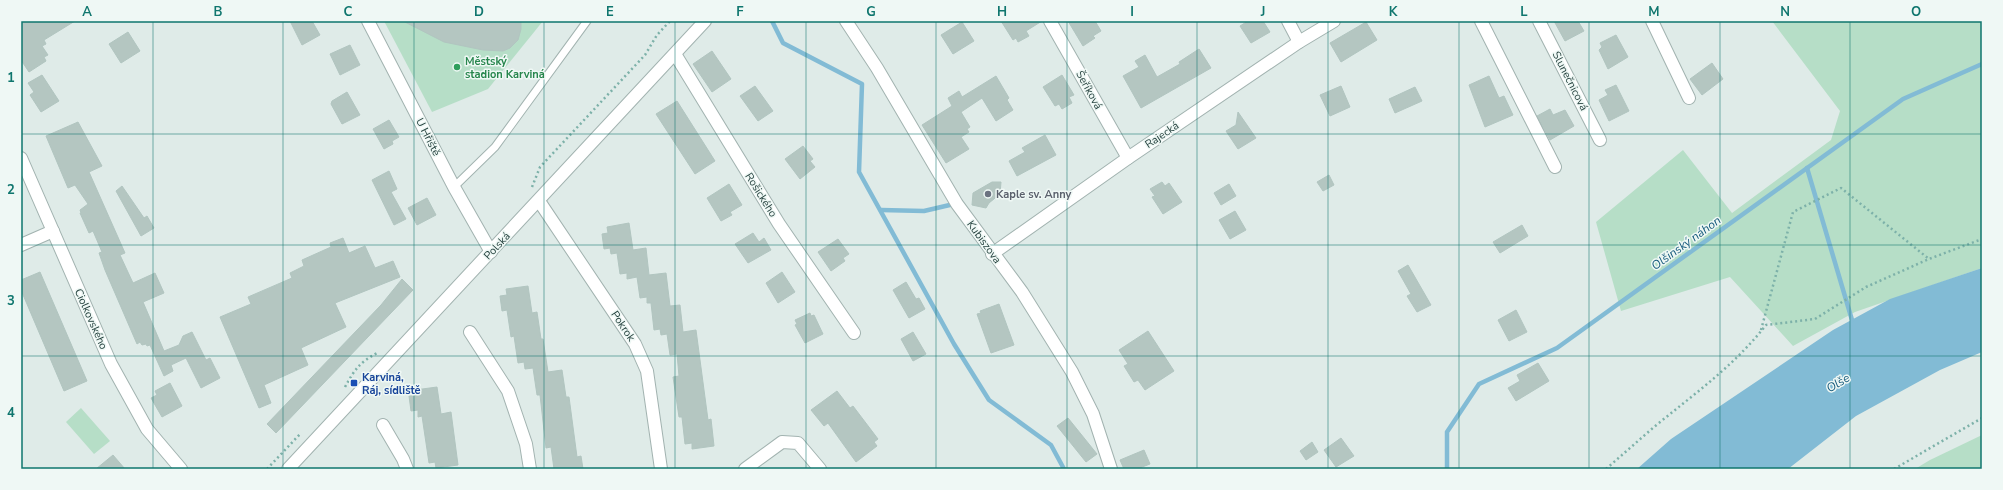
<svg xmlns="http://www.w3.org/2000/svg" width="2003" height="490" font-family="'Nunito Sans',sans-serif">
<style>
.green{fill:#b6dec7}
.water{fill:#82bbd5}
.lines{fill:none;stroke-linecap:round;stroke-linejoin:round}
.stream{stroke:#82bbd5;stroke-width:4.5}
.building{fill:#b4c6c1;stroke:#b1c5c0}
.service-casing{stroke:#a2b3b0;stroke-width:9}
.minor-casing{stroke:#a2b3b0;stroke-width:14}
.tertiary-casing{stroke:#a2b3b0;stroke-width:14}
.path{stroke:#7db1a9;stroke-width:2.5;stroke-dasharray:2 3;stroke-linecap:butt}
.service{stroke:#fff;stroke-width:7}
.minor{stroke:#fff;stroke-width:12}
.tertiary{stroke:#fff;stroke-width:12}
.grid{fill:none;stroke:#0f766e;stroke-width:1;stroke-opacity:0.55}
.leisure-dot{fill:#2e9e5b;stroke:#eff8f5;stroke-width:1.5}
.worship-dot{fill:#6b7280;stroke:#eff8f5;stroke-width:1.5}
.transit-dot{fill:#1a4fb4;stroke:#eff8f5;stroke-width:1.5}
.labels{text-anchor:middle;dominant-baseline:central;stroke-width:3;stroke-linejoin:round;paint-order:stroke}
.leisure-label{font-size:11px;font-weight:bold;fill:#27864d;stroke:#eff8f5;text-anchor:start}
.street-label{font-size:11px;fill:#1f3c39;stroke:#eff8f5}
.worship-label{font-size:11px;font-weight:bold;fill:#5b616d;stroke:#eff8f5;text-anchor:start}
.transit-label{font-size:11px;font-weight:bold;fill:#164399;stroke:#eff8f5;text-anchor:start}
.water-label{font-size:12px;font-style:italic;fill:#155a7c;stroke:#eff8f5}
.neatline{fill:none;stroke:#0f766e;stroke-width:1.5}
.grid-label{font-size:13px;text-anchor:middle;font-weight:bold;fill:#0f766e}
</style>
<rect width="100%" height="100%" fill="#dfebe8"/>
<g class="green">
<path d="M384,21H543L488,89L432,112Z"/>
<path d="M1772,21H1982V268L1855,312L1793,346L1730,277L1621,311L1596,222L1683,150L1732,213L1831,140L1840,111Z"/>
<path d="M81,408L110,441L94,454L66,422Z"/>
<path d="M1982,435V469H1915L1930,460Z"/>
</g>
<path class="water" d="M1982,268V352L1940,370L1856,416L1788,469H1637L1671,439L1833,330L1890,299Z"/>
<g class="lines">
<g class="stream">
<path d="M772,21L783,43L862,84L859,172L954,344L989,400L1051,445L1064,469"/>
<path d="M1807,168L1852,320"/>
<path d="M881,210L924,211L954,204"/>
<path d="M1447,469V432L1479,384L1557,348L1903,99L1982,64"/>
</g>
</g>
<g class="building">
<path d="M21,21H75L44,40L46,44L42,46L48,55L44,57L46,61L29,72L21,60Z"/>
<path d="M290,21H312L320,35L302,45Z"/>
<path d="M403,21H521V29L518,40L510,48L503,51L483,50L444,42Z"/>
<path d="M1001,21H1042L1026,31L1029,36L1018,42L1016,38L1013,40Z"/>
<path d="M1068,21H1095L1101,31L1093,36L1095,38L1083,46Z"/>
<path d="M1248,21H1263L1270,32L1251,43L1240,26Z"/>
<path d="M1554,21H1578L1584,31L1565,41Z"/>
<path d="M962,22L974,41L953,54L941,35Z"/>
<path d="M1366,22L1377,40L1341,62L1330,43Z"/>
<path d="M128,32L140,51L121,63L109,44Z"/>
<path d="M1616,35L1628,57L1608,69L1599,50L1602,47L1600,43Z"/>
<path d="M350,45L360,65L340,75L330,54Z"/>
<path d="M1199,49L1211,68L1141,108L1123,76L1139,67L1135,61L1145,55L1157,77L1180,64L1179,62Z"/>
<path d="M712,51L731,79L712,92L693,64Z"/>
<path d="M1712,63L1723,79L1702,95L1690,79Z"/>
<path d="M42,75L59,101L41,112L30,95L34,92L28,83Z"/>
<path d="M1062,75L1074,95L1069,97L1072,103L1062,109L1059,104L1055,106L1043,87Z"/>
<path d="M996,76L1009,98L1007,100L1013,110L996,121L982,98L961,112L970,127L967,129L969,132L961,137L969,149L946,163L922,125L952,106L948,98L959,91L962,97Z"/>
<path d="M1489,76L1499,98L1504,96L1513,115L1485,127L1469,85Z"/>
<path d="M1616,85L1629,111L1609,121L1599,100L1608,95L1605,90Z"/>
<path d="M755,86L773,111L758,121L740,96Z"/>
<path d="M1341,86L1350,107L1330,116L1320,95Z"/>
<path d="M1415,87L1422,101L1395,113L1389,99Z"/>
<path d="M347,92L360,115L342,124L331,104L332,101Z"/>
<path d="M677,101L715,161L695,174L656,114Z"/>
<path d="M1550,109L1553,115L1565,110L1574,126L1550,140L1537,116Z"/>
<path d="M1238,112L1256,138L1238,149L1226,131L1236,125Z"/>
<path d="M389,120L399,137L392,141L393,144L384,149L373,129Z"/>
<path d="M78,122L102,166L89,172L125,253L120,255L133,283L155,273L164,293L143,302L164,351L179,345L183,336L192,332L206,360L210,358L220,378L201,388L186,358L171,365L173,371L164,376L150,345L147,346L146,344L142,345L140,342L137,344L105,270L99,253L102,252L93,231L89,233L80,213H81L80,210L88,204L75,185L68,188L46,136Z"/>
<path d="M1045,135L1056,155L1017,176L1009,161L1025,152L1022,148Z"/>
<path d="M803,146L813,159L810,161L815,167L800,179L785,159Z"/>
<path d="M389,171L397,189L391,192L406,219L394,225L372,180Z"/>
<path d="M1329,175L1334,185L1323,191L1317,182Z"/>
<path d="M992,182H1001L1000,194L989,203L986,208L972,205L973,193Z"/>
<path d="M1162,182L1165,186L1169,183L1182,202L1163,214L1152,197L1155,196L1150,189Z"/>
<path d="M729,184L742,205L730,212L732,215L721,221L707,198Z"/>
<path d="M1229,184L1236,196L1221,205L1214,193Z"/>
<path d="M122,186L144,218L147,216L154,228L141,236L116,191Z"/>
<path d="M427,198L436,215L417,225L408,208Z"/>
<path d="M1235,211L1246,230L1230,239L1219,220Z"/>
<path d="M629,223L633,250L646,248L649,275L666,273L670,306L680,305L683,332L696,330L708,420L711,419L714,446L692,449V443L685,444L682,417H679L673,377L679,376L677,354L670,355L667,334L661,335L660,329L654,330L651,303H647V297L640,298L637,277L627,279V273L620,274L617,253L611,254L610,248L604,249L602,234L608,233L607,227Z"/>
<path d="M1522,225L1528,236L1500,253L1493,242Z"/>
<path d="M753,233L759,242L764,238L771,250L748,263L735,244Z"/>
<path d="M343,238L349,253L365,246L375,268L393,261L400,277L335,303L346,327L301,348L308,365L264,385L271,403L259,408L220,317L251,304L248,297L292,278L290,273L304,266L302,260L331,247L330,243Z"/>
<path d="M838,239L849,254L843,258L845,261L831,271L818,252Z"/>
<path d="M1408,265L1431,305L1417,312L1407,296L1411,294L1398,271Z"/>
<path d="M40,272L87,381L64,391L21,290V280Z"/>
<path d="M782,272L795,292L778,303L766,283Z"/>
<path d="M402,279L413,290L276,433L267,424L381,305Z"/>
<path d="M906,282L916,299L919,298L925,309L909,318L893,290Z"/>
<path d="M528,286L532,313L537,312L541,339H543L548,372L562,370L566,397H569L577,457L581,456L583,469H554L551,447L546,448L540,395H537L533,368L525,369L524,362L518,363L514,336L511,337L507,310L502,311L500,296L507,295L506,289Z"/>
<path d="M999,304L1014,345L991,353L977,314L981,313L980,311Z"/>
<path d="M1516,310L1527,332L1509,341L1498,320Z"/>
<path d="M810,313L811,316L814,315L823,334L805,343L795,325L797,324L795,320Z"/>
<path d="M1148,331L1174,371L1145,390L1138,380L1134,382L1124,366L1128,364L1119,350Z"/>
<path d="M913,332L926,354L913,361L901,339Z"/>
<path d="M1538,363L1549,381L1516,401L1508,388L1520,381L1517,375Z"/>
<path d="M170,383L182,406L162,417L151,398L157,395L155,391Z"/>
<path d="M437,387L441,414L451,412L458,465L436,468L435,462L429,463L422,416L418,417V410L411,411L409,396H416L415,390Z"/>
<path d="M837,391L850,408L853,406L878,439L874,442L877,446L856,462L828,423L824,426L811,410Z"/>
<path d="M1068,418L1097,454L1086,462L1057,426Z"/>
<path d="M1341,438L1354,456L1336,467L1324,450Z"/>
<path d="M1312,442L1318,452L1306,460L1300,451Z"/>
<path d="M1144,450L1150,464L1137,469H1124L1120,460Z"/>
<path d="M113,455L125,469H96Z"/>
</g>
<g class="lines">
<defs>
<path id="service" d="M454,187L495,147L587,21"/>
<g id="minor">
<path d="M368,21L454,187L491,252"/>
<path d="M846,21L877,68L957,204L1022,292L1072,372L1093,414L1111,469"/>
<path d="M1050,21L1128,158"/>
<path d="M1288,21L1299,42"/>
<path d="M1481,21L1555,167"/>
<path d="M1539,21L1600,140"/>
<path d="M1652,21L1689,98"/>
<path d="M675,54L779,224L854,333"/>
<path d="M21,158L111,364L147,429L181,469"/>
<path d="M539,201L635,344L647,371L661,469"/>
<path d="M21,245L53,231"/>
<path d="M992,254L1128,158L1299,42L1334,21"/>
<path d="M470,332L508,391L526,444L530,469"/>
<path d="M383,425L403,459L407,469"/>
<path d="M745,469L782,442L798,443L820,469"/>
</g>
<path id="tertiary" d="M288,469L705,21"/>
</defs>
<use href="#service" class="service-casing"/>
<use href="#minor" class="minor-casing"/>
<use href="#tertiary" class="tertiary-casing"/>
<g class="path">
<path d="M532,187L540,167L645,55L657,35L670,21"/>
<path d="M1761,330L1793,212L1841,188L1929,259"/>
<path d="M345,387C355,369 359,363 377,353"/>
<path d="M267,469L301,433"/>
<path d="M1606,469C1622,455 1638,441 1654,427C1694,394 1733,367 1766,325L1815,319L1866,287L1929,259L1982,239"/>
<path d="M1894,469L1982,418"/>
</g>
<use href="#service" class="service"/>
<use href="#minor" class="minor"/>
<use href="#tertiary" class="tertiary"/>
</g>
<path class="grid" d="M153,21V469M283,21V469M414,21V469M544,21V469M675,21V469M806,21V469M936,21V469M1067,21V469M1197,21V469M1328,21V469M1459,21V469M1589,21V469M1720,21V469M1850,21V469M21,134H1982M21,245H1982M21,356H1982"/>
<circle class="leisure-dot" cx="457" cy="67" r="4"/>
<circle class="worship-dot" cx="988" cy="194" r="4"/>
<rect class="transit-dot" x="350" y="379" width="8" height="8" rx="2"/>
<g class="labels">
<g class="leisure-label">
<text x="465" y="61">Městský<tspan x="465" dy="13">stadion Karviná</tspan></text>
</g>
<g class="street-label">
<text transform="translate(1570 81) rotate(63)">Slunečnicová</text>
<text transform="translate(1089 90) rotate(61)">Šeříková</text>
<text transform="translate(1162 135) rotate(-34)">Rajecká</text>
<text transform="translate(428 137) rotate(63)">U Hřiště</text>
<text transform="translate(761 195) rotate(58)">Rošického</text>
<text transform="translate(984 242) rotate(54)">Kubiszova</text>
<text transform="translate(497 246) rotate(-47)">Polská</text>
<text transform="translate(91 319) rotate(66)">Ciolkovského</text>
<text transform="translate(623 326) rotate(56)">Pokrok</text>
</g>
<g class="worship-label">
<text x="996" y="194">Kaple sv. Anny</text>
</g>
<g class="transit-label">
<text x="362" y="377">Karviná,<tspan x="362" dy="13">Ráj, sídliště</tspan></text>
</g>
<g class="water-label">
<text transform="translate(1686 243) rotate(-36)">Olšinský náhon</text>
<text transform="translate(1838 383) rotate(-31)">Olše</text>
</g>
</g>
<rect width="2003" height="490" fill="none" stroke="#eff8f5" stroke-width="44"/>
<rect x="22" y="22" width="1959" height="446" class="neatline"/>
<g class="grid-label">
<text x="87" y="16">A</text>
<text x="218" y="16">B</text>
<text x="348" y="16">C</text>
<text x="479" y="16">D</text>
<text x="610" y="16">E</text>
<text x="740" y="16">F</text>
<text x="871" y="16">G</text>
<text x="1002" y="16">H</text>
<text x="1132" y="16">I</text>
<text x="1263" y="16">J</text>
<text x="1393" y="16">K</text>
<text x="1524" y="16">L</text>
<text x="1654" y="16">M</text>
<text x="1785" y="16">N</text>
<text x="1916" y="16">O</text>
<text x="11" y="82">1</text>
<text x="11" y="194">2</text>
<text x="11" y="305">3</text>
<text x="11" y="417">4</text>
</g>
</svg>
